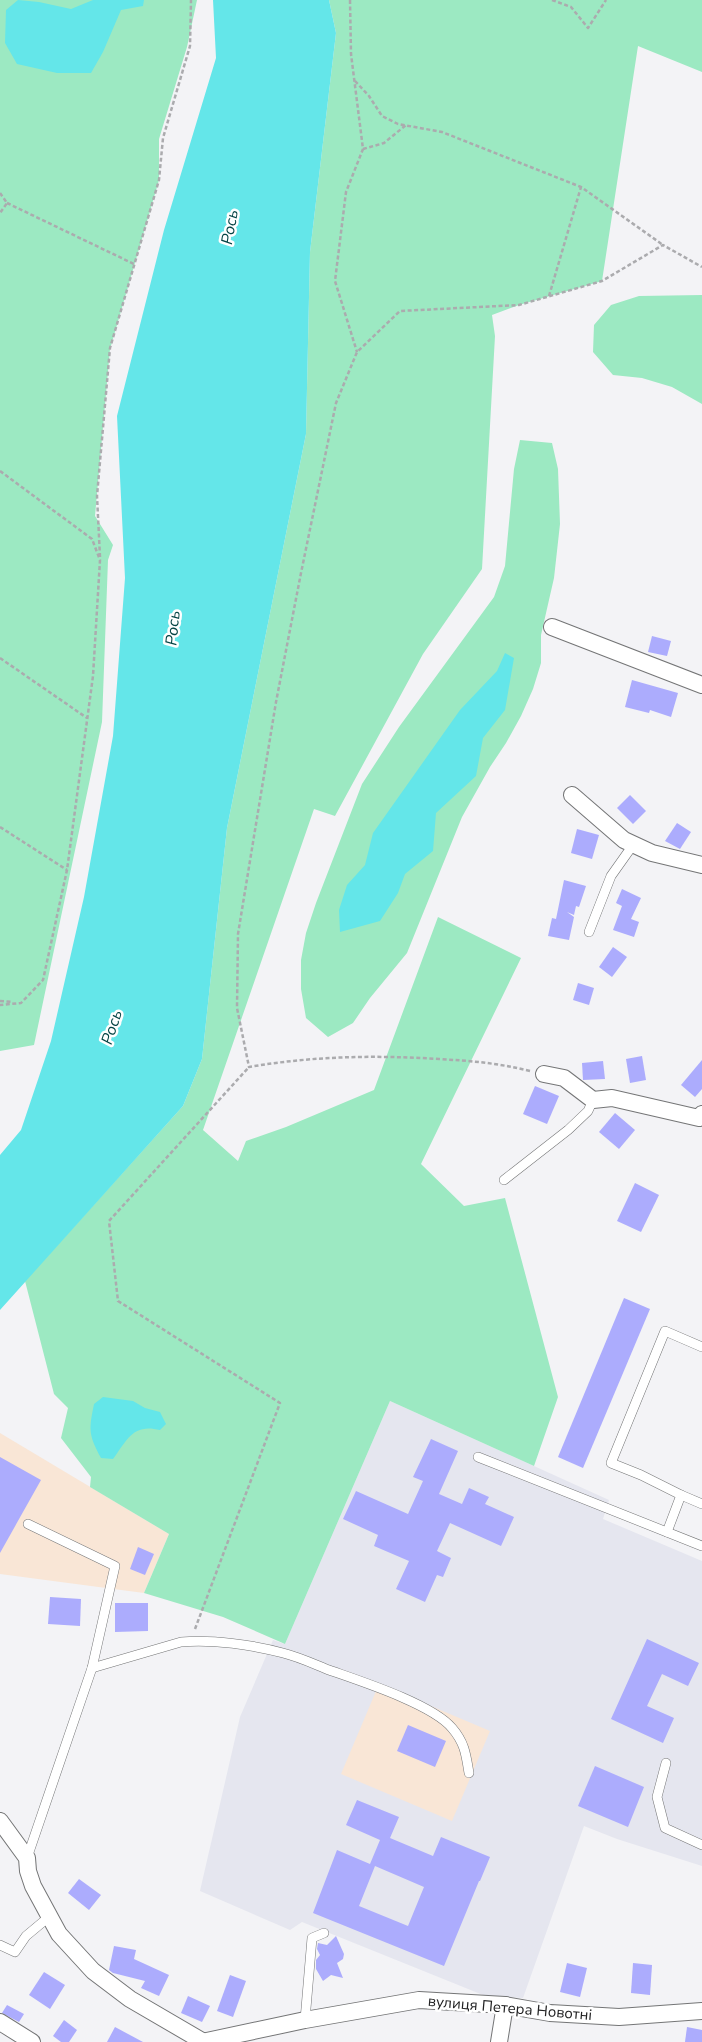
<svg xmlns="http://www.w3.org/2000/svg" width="702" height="2042" font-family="'Nunito Sans',sans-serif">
<rect width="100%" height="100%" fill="#f3f3f6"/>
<polygon fill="#e5e6ef" points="390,1401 609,1500 603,1519 702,1561 702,1866 617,1839 584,1826 523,1998 483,1995 302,1922 290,1930 200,1891 240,1717 273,1640 285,1644"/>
<g fill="#f9e6d6">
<polygon points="0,1433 169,1534 144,1593 0,1574"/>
<polygon points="379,1684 490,1731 452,1821 341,1774"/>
</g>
<g fill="#9ce9c2">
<polygon points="0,0 197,0 187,47 159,139 159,180 110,349 95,516 113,545 108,560 102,722 34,1045 0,1051"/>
<polygon points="329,0 702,0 702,72 638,46 602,281 519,305 492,315 495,336 482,569 423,654 335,816 314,809 203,1130 238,1161 246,1141 286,1127 374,1090 438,917 521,958 421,1164 464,1206 505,1198 558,1397 534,1466 390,1401 285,1644 223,1617 144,1593 169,1534 90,1487 91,1477 61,1438 68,1408 54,1394 25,1281 183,1106 202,1059 227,828 306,434 310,252 336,33"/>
<polygon points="702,295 702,404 672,387 642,378 613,375 593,352 594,325 611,305 639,296"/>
<polygon points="520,440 552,443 558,469 560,524 554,578 541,635 541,663 533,689 521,716 506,743 490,767 462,817 407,953 370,998 353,1023 328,1037 306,1018 301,989 301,960 306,933 316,903 362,784 399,727 494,597 505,566 514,469"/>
</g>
<g fill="#64e6e9">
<polygon points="18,0 39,2 71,9 93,0 144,0 143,6 121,10 103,52 91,73 57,73 17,64 5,43 6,10"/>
<polygon points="213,0 329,0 336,33 310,252 306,434 227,828 202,1059 183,1106 0,1310 0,1155 21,1130 51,1041 84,897 113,736 125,578 117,416 164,230 216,58"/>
<polygon points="505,653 514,658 505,710 483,738 476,776 436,813 433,851 405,874 398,893 380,921 340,932 339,910 347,885 365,865 373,833 460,710 497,671"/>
<path d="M103,1397L133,1401L145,1408L160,1412L166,1424L160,1430C133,1423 127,1440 113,1459L101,1458C88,1434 89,1429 94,1404Z"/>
</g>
<g fill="#acacfd" fill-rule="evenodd">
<polygon points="652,636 671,641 667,656 648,652"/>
<polygon points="632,680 678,693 671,717 650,710 649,713 625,707"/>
<polygon points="630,795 646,811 633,824 617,808"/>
<polygon points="677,823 691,832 680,849 665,841"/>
<polygon points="577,829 599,835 592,859 571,853"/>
<polygon points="564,880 586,886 579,907 576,906 574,915 567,912 574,917 569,940 548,936 552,918 556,919"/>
<polygon points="622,889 641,898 631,919 639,922 634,937 613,930 622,906 616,903"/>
<polygon points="613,947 627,957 612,977 599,967"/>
<polygon points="578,983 594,988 589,1005 573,1000"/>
<polygon points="642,1056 646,1080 630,1083 626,1059"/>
<polygon points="702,1060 702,1089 695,1097 681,1085"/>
<polygon points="603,1061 605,1079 583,1080 582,1063"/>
<polygon points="535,1086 559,1096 547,1124 523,1114"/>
<polygon points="615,1113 635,1130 619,1149 599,1132"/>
<polygon points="635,1183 659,1195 641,1232 617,1221"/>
<polygon points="624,1298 650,1309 583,1468 558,1457"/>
<polygon points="431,1439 458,1451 439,1494 462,1504 469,1488 489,1497 485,1504 514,1517 501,1546 450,1523 437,1551 451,1558 443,1577 437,1575 425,1602 396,1589 409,1561 374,1546 378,1535 343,1519 356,1491 408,1514 423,1481 413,1477"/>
<polygon points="0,1457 41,1480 0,1553"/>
<polygon points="138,1547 154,1554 145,1575 130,1569"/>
<polygon points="50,1597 81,1599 80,1626 48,1624"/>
<polygon points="115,1603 148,1603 148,1631 115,1632"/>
<polygon points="647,1639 699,1663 688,1686 662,1674 647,1706 674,1718 663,1743 611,1719"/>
<polygon points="408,1725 446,1741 435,1767 397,1751"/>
<polygon points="595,1766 644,1787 628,1827 578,1806"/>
<path d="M357,1800L399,1817L390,1838L433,1856L441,1837L490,1857L480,1881H479L444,1966L313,1913L337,1850L370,1864L380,1840L346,1825ZM375,1866L424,1887L408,1926L359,1906Z"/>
<polygon points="79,1879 101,1895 89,1910 68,1893"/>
<polygon points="336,1936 344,1954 343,1959 337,1963 343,1978 331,1975 323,1981 316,1969 316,1960 320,1955 317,1949 318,1943 327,1945"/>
<polygon points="114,1946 136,1950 134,1959 169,1975 159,1996 141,1988 145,1981 113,1973 109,1970"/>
<polygon points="567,1963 587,1968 580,1997 560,1992"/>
<polygon points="633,1963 652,1965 650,1995 631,1993"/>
<polygon points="44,1972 65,1985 50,2009 29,1995"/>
<polygon points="230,1975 246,1981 233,2017 217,2011"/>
<polygon points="188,1996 210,2006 202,2022 181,2013"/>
<polygon points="7,2005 24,2014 19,2022 2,2013"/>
<polygon points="64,2020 77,2030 69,2042 61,2042 53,2036"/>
<polygon points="115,2027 143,2042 107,2042"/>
<polygon points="687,2027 702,2030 702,2042 685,2042"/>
</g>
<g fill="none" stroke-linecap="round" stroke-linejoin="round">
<g stroke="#747576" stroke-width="10">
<g id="lane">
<polyline points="589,932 611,876 633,845"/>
<polyline points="504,1180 568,1130 588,1111 593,1100"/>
<polyline points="478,1457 702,1546"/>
<polyline points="681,1495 702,1504"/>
<polyline points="667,1532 681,1495 641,1475 611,1463 665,1331 702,1347"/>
<path d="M92,1668L181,1642C212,1639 253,1645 283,1653C299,1657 314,1664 329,1670C360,1681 432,1704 452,1728C465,1743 466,1755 469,1773"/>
<polyline points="666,1763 657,1797 665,1828 702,1845"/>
<polyline points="27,1858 92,1668 115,1566 28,1524"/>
<polyline points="0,1945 15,1952 26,1936 50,1916"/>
<polyline points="305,2020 312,1938 324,1933"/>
</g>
</g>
<g stroke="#747576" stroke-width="18">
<g id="street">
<polyline points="552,627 702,685"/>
<polyline points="572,795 624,840 652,853 702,865"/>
<polyline points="544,1074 564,1078 593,1100 612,1098 699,1118 702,1114"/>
<polyline points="0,1821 27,1858 28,1871 33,1886 59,1934 93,1971 130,1999 202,2041"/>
<polyline points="0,2022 32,2042"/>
<polyline points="202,2042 305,2020 419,2000 505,2005 550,2013 619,2017 702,2011"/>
<polyline points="499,2042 505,2005"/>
</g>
</g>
<g stroke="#ababae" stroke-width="2.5" stroke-dasharray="4 2.5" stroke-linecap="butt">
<polyline points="350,0 351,54 363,149 346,192 335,281 357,352"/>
<polyline points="552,0 571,7 588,28 606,0"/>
<polyline points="355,81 369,96 382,116 398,124 442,132 581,187 663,245"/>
<polyline points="363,149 384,143 406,125"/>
<polyline points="0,193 7,203 0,213"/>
<polyline points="7,203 134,264"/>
<polyline points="549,296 581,187"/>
<polyline points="0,471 92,539 100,560 93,676 67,870 43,980 21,1003 0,1005"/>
<polyline points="100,557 97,496 110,348 159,180 163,138 190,46 191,0"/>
<polyline points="0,658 87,718"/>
<polyline points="0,827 67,870"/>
<polyline points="0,1001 13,1002"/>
<path d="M530,1071C498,1063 472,1061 439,1059C374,1055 313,1056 249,1067L237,1008L238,934L276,702L301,573L336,403L357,352L400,311L519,305L602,281L663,245L702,267"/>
<polyline points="195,1629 280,1403 118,1301 109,1221 249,1067"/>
</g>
<use href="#lane" stroke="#fff" stroke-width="9"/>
<use href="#street" stroke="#fff" stroke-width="16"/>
</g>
<g text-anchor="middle" stroke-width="5" stroke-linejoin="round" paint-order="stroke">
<g font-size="15" fill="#212122" stroke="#fff">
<text transform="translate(510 2008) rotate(5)" y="5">вулиця Петера Новотні</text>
</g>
<g font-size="16" font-style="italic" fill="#044445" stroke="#fff">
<text transform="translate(229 227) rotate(-80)" y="6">Рось</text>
<text transform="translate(172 628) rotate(-84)" y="6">Рось</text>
<text transform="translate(111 1027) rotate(-72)" y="6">Рось</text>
</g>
</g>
</svg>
